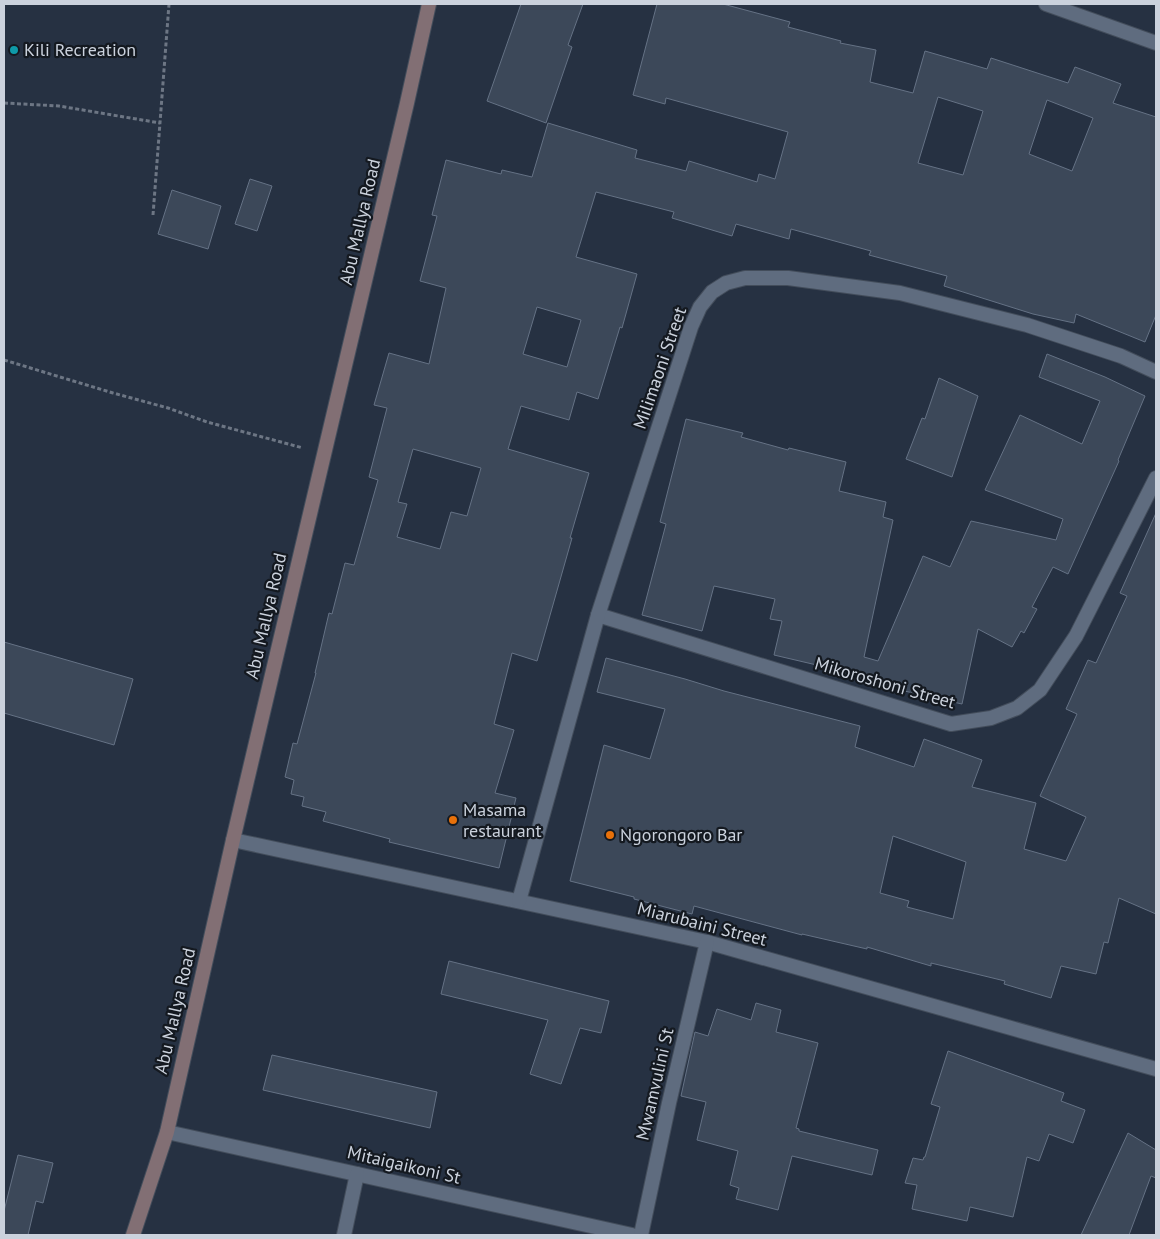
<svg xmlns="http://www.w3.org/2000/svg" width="1160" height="1239" font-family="'PT Sans',sans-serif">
<rect width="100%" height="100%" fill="#263142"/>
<g fill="#3c4859" stroke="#657285" fill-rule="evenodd">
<polygon points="521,4 583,4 568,45 572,47 546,123 487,101"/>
<path d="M657,4H723L790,22L788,27L841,41L840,43L876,50L870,82L913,93L925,51L987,69L991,58L1068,83L1075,67L1121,84L1113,103L1156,117V315L1145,342L1076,314L1074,323L1033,314L944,286L947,276L869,255L871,251L791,229L789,239L736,224L732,236L672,218L674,212L596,192L576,257L637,274L622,328L620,327L598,399L577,392L569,420L521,406L508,449L589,473L570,538H572L537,661L512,653L494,724L514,730L495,793L516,798L499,868L389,842L390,839L323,821L326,812L302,806L304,797L291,794L294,780L285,777L293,743L297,744L316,673H315L329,613L332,614L345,563L354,565L378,480L369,477L387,408L374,405L389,353L429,364L446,288L420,281L437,216L432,215L446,160L501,174L502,170L532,177L548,123L637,150L635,158L686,171L689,161L757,182L759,174L775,179L788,132L666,98L665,104L633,95ZM938,97L983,111L963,175L918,163ZM1047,100L1093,118L1072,171L1029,154ZM537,307L581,320L567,367L523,354ZM413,449L481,468L467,516L451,512L440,549L397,537L407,504L398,502Z"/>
<polygon points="250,179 272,186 257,231 235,224"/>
<polygon points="172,190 221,206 208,249 158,234"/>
<polygon points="1047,354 1105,377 1145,396 1118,460 1119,461 1068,574 1053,567 1032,607 1037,609 1024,633 1021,631 1012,647 978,629 962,704 900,690 900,687 837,673 838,670 774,655 782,621 770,619 775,599 714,586 702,631 642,615 666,524 660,522 686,419 743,433 741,437 788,450 789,448 846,462 839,491 886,502 883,517 893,520 864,657 878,661 923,556 950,567 971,521 1056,540 1063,519 985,490 1020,415 1082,444 1100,401 1039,377"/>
<polygon points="939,378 978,396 952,477 906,459 922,418 925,419"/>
<path d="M1156,513V914L1119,898L1108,943L1104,942L1096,974L1061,966L1051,998L1004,984L1005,981L931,963V966L867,947V949L802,934V935L694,906L692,914L634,899V897L570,881L604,745L650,759L665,709L597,692L606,658L685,679L724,691L860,726L855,747L914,767L924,739L982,760L972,787L1036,803L1024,849L1066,861L1086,817L1040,796L1077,714L1066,709L1088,660L1096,663L1127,596L1120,593ZM893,836L966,862L953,919L907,907L909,901L880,893Z"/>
<polygon points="4,642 133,679 114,745 4,713"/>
<polygon points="449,961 609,1001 601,1033 580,1028 561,1084 530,1074 548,1020 441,994"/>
<polygon points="756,1003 781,1010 776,1032 818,1043 796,1128 799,1129 799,1131 878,1150 872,1175 792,1156 778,1210 736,1199 739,1188 730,1185 738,1151 697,1140 706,1102 681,1096 695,1032 708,1036 717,1009 751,1020"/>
<polygon points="948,1051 1064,1093 1061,1101 1085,1110 1073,1143 1049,1134 1039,1161 1027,1157 1013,1217 970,1207 967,1221 912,1209 917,1185 905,1183 913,1158 923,1160 924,1157 925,1157 940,1107 931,1104"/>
<polygon points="272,1055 437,1092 430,1128 263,1090"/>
<polygon points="1128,1133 1156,1150 1156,1178 1151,1176 1129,1235 1081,1235"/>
<polygon points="18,1155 53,1163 43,1203 36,1201 28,1235 4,1235 4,1211"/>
</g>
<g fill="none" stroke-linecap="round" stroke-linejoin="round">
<g stroke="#434d5b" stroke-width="16">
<g id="minor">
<polyline points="1046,4 1156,43"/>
<polyline points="598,615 951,724 991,718 1017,708 1040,690 1076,636 1156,478"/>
<polyline points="233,840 707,942 1156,1069"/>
<polyline points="519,901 598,615 691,327 700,307 712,292 726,283 745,278 788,278 900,293 1027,325 1121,356 1156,372"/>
<polyline points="167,1132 632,1235"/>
<polyline points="344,1235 357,1174"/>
<polyline points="641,1235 669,1103 707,942"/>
</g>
</g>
<g stroke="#434d5b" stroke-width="16">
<polyline id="secondary" points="133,1235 167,1132 233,840 407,103 429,4"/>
</g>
<g stroke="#6d7684" stroke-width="3" stroke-dasharray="4 2.5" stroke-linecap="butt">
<polyline points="4,103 59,106 160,123"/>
<polyline points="153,215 169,4"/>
<polyline points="4,360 113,393 168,408 207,422 303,448"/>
</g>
<use href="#minor" stroke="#5f6c7f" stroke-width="14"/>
<use href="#secondary" stroke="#826f74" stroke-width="14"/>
</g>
<circle fill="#0f9aa8" stroke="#141920" stroke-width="2" cx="14" cy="50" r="5"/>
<g fill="#e8710a" stroke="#141920" stroke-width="2">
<circle cx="453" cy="820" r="5"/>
<circle cx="610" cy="835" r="5"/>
</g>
<g text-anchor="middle" stroke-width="4.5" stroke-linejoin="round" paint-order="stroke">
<g font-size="18" fill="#cbd2dd" stroke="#141920" text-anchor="start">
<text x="24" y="56">Kili Recreation</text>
<text x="463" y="816">Masama<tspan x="463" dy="21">restaurant</tspan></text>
<text x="620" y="841">Ngorongoro Bar</text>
</g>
<g font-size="18" fill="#cbd2dd" stroke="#141920">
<text transform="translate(360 222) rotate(-77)" y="6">Abu Mallya Road</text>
<text transform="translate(660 368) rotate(-71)" y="6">Milimaoni Street</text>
<text transform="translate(266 616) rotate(-77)" y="6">Abu Mallya Road</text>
<text transform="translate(885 683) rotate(16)" y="6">Mikoroshoni Street</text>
<text transform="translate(702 924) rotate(14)" y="6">Miarubaini Street</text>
<text transform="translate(175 1011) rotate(-77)" y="6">Abu Mallya Road</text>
<text transform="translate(655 1084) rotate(-77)" y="6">Mwamvulini St</text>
<text transform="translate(404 1165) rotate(13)" y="6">Mitaigaikoni St</text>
</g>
</g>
<rect width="1160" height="1239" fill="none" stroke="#cbd2dd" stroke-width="10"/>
</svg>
